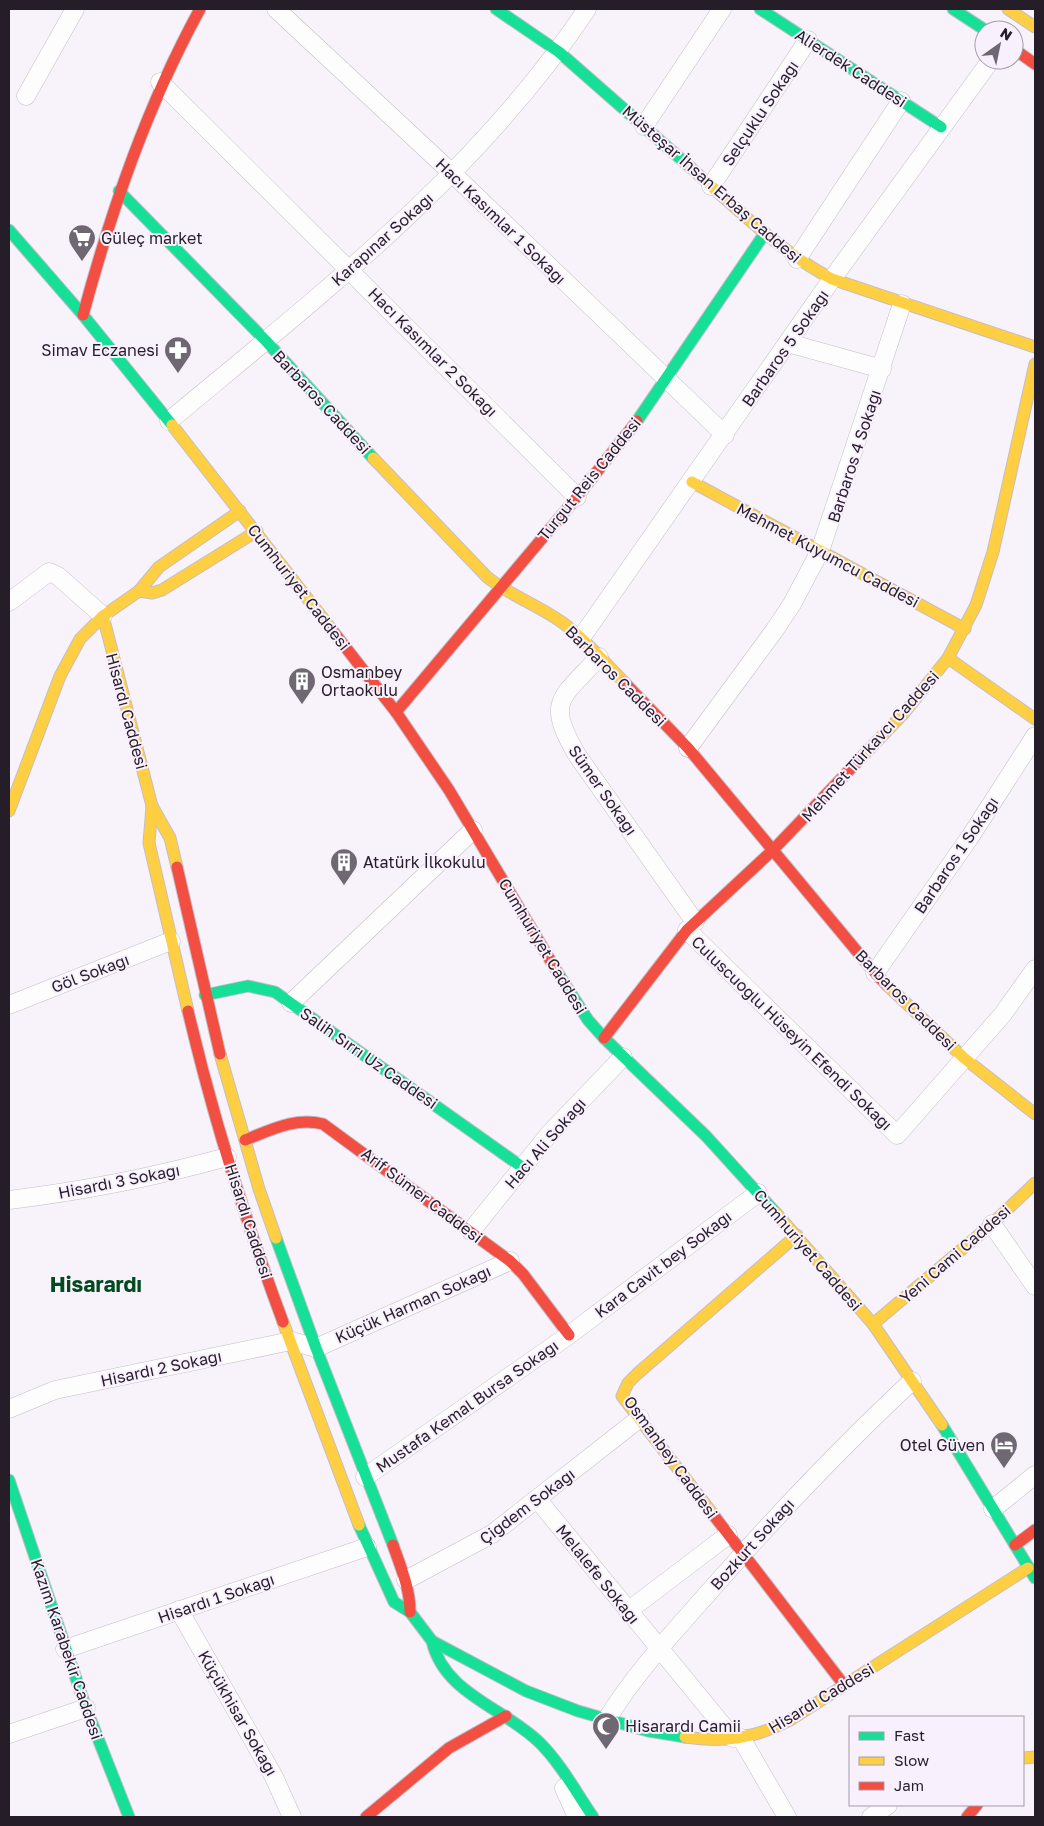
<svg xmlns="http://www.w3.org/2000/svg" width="1044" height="1826" font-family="'Golos Text',sans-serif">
<rect width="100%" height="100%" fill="#f8f3fa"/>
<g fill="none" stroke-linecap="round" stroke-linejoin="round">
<g stroke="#c4bec6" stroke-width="19">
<g id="street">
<polyline points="276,9 453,174 725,435"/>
<polyline points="160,82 577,497"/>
<polyline points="26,96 75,9"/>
<polyline points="644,126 722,9"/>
<polyline points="711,186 808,40"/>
<polyline points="797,259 901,101"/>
<polyline points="788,343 882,369"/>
<path d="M169,421C319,296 478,173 587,9"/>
<polyline points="9,602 49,572 58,576 103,616"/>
<polyline points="581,638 832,279 991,60"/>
<path d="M599,657C561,699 545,700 577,755L695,922"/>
<polyline points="688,748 774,631 792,604 820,551 902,304"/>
<polyline points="687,930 897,1135 1003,1014 1035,969"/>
<polyline points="875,973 970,837 1035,736"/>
<polyline points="291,1003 473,830"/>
<polyline points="9,1005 171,941"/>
<path d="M9,1200C83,1191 155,1177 227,1157"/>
<polyline points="992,1224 1035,1286"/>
<polyline points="471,1231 550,1133 623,1057"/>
<polyline points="9,1409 55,1390 291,1341 316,1348 510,1261"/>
<polyline points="365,1477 569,1335 758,1193"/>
<polyline points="538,1500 733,1738"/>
<polyline points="993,1509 1035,1475"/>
<polyline points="406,1580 492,1534 640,1418"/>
<polyline points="179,1610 274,1777 292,1817"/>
<polyline points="628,1611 728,1535"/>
<polyline points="65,1649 367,1547"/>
<path d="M607,1719C636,1672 673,1633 709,1592C774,1518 840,1448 912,1381"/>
<polyline points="9,1734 86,1708"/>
<polyline points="741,1738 787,1817"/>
<polyline points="564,1788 577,1817"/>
<polyline points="871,1817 888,1805"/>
</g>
</g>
<g stroke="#c4bec6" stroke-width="13">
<g id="fast">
<polyline points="496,9 559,52 690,167"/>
<polyline points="760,9 941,127"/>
<polyline points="953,9 985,30"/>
<polyline points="119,191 266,341 373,458"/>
<polyline points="9,230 83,315 172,425"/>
<polyline points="637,421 765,233"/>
<polyline points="559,975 588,1020 604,1038 706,1136 776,1213"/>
<polyline points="205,995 248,986 275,992 522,1167"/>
<polyline points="276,1238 316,1348 393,1545"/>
<polyline points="942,1425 1035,1578"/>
<polyline points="9,1480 86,1708 129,1817"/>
<polyline points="359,1525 394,1602 410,1612 432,1641 526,1691 578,1711 648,1731 685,1737"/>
<path d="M432,1641C444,1694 505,1708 540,1743C561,1764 576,1792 593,1817"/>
</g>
</g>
<g stroke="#c4bec6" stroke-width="13">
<g id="slow">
<polyline points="1008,9 1035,27"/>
<path d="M690,167C735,207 779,251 832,279L1035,347"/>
<polyline points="172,425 332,630"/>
<path d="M373,458L487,577C510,596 539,605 563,623C585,639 604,662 624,682"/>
<polyline points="692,482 965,629"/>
<polyline points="139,591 152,593 162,590 257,531"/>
<polyline points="103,616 152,806 170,838 177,867"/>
<polyline points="948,658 1035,719"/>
<polyline points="859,760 904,713 948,658 976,605 993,552 1035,364"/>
<polyline points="152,806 149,843 188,1011"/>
<polyline points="9,811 60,676 80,639 103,616 139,591 159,567 240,511"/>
<polyline points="887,985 964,1058 1035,1114"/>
<polyline points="220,1054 259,1189 276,1238"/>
<polyline points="776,1213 873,1324 942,1425"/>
<polyline points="283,1322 359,1525"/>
<polyline points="873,1324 992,1224 1035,1183"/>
<polyline points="715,1517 622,1396 628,1383 637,1374 797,1235"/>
<path d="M685,1737C724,1743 756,1738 790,1720L1028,1568"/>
<polyline points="1023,1758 1035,1757"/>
</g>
</g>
<g stroke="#c4bec6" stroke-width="13">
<g id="jam">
<polyline points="1014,49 1035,64"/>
<path d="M83,315C112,208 147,106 200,9"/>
<polyline points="332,630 396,712 449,790 559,975"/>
<polyline points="624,682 688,748 875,973 887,985"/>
<polyline points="396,712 577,497 637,421"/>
<polyline points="177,867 220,1054"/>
<path d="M188,1011C213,1117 245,1220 283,1322"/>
<polyline points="604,1038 687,930 773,850 859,760"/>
<path d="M245,1140C271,1130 295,1117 323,1124L510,1261L523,1274L569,1335"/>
<polyline points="715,1517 844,1685"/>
<path d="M393,1545C401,1568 410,1588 410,1612"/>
<polyline points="1015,1545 1035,1530"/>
<polyline points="366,1817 449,1748 506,1716"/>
<polyline points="967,1817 977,1805"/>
</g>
</g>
<use href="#street" stroke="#fefdfe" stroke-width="18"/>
<use href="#fast" stroke="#16e098" stroke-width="11"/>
<use href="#slow" stroke="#ffcf43" stroke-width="11"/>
<use href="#jam" stroke="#f24e42" stroke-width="11"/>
</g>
<defs>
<g id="supermarket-pin" transform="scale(1.4375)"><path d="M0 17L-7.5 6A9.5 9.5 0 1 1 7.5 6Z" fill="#6f6872" stroke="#f9f0fd"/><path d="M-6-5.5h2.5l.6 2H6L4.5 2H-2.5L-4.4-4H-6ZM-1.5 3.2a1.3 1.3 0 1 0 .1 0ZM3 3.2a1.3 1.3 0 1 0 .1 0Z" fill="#fff"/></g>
<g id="pharmacy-pin" transform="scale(1.4375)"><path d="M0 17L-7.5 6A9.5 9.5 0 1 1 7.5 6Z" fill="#6f6872" stroke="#f9f0fd"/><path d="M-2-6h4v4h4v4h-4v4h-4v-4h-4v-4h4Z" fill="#fff"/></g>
<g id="building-pin" transform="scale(1.4375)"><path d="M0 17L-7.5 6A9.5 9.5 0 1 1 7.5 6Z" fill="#6f6872" stroke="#f9f0fd"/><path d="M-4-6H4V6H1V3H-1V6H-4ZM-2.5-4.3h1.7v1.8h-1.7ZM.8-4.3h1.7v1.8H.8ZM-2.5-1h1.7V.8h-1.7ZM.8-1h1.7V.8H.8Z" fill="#fff"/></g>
<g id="hotel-pin" transform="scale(1.4375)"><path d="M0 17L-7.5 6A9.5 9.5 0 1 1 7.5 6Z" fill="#6f6872" stroke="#f9f0fd"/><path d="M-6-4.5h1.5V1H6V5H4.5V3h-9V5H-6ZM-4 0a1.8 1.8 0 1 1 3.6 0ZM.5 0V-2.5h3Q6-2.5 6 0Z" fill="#fff"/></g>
<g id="mosque-pin" transform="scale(1.4375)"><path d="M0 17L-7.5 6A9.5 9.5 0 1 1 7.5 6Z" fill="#6f6872" stroke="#f9f0fd"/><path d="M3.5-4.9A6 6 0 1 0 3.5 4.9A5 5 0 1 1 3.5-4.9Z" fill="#fff"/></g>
</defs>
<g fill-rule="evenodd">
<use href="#supermarket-pin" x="82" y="238"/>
<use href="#pharmacy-pin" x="178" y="350"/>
<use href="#building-pin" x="302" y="681"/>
<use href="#building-pin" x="344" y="862"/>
<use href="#hotel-pin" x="1004" y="1445"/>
<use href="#mosque-pin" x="606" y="1726"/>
</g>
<g text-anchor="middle" stroke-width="4" stroke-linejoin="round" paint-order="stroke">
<g font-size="16" fill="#251d28" stroke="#f9f0fd">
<text transform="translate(851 68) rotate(33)" y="6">Alierdek Caddesi</text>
<text transform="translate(760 113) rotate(-56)" y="6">Selçuklu Sokağı</text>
<text transform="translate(712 184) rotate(41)" y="6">Müsteşar İhsan Erbaş Caddesi</text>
<text transform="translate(501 221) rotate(44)" y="6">Hacı Kasımlar 1 Sokağı</text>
<text transform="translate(382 239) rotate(-42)" y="6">Karapınar Sokağı</text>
<text transform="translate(785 348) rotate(-55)" y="6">Barbaros 5 Sokağı</text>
<text transform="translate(433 352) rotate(45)" y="6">Hacı Kasımlar 2 Sokağı</text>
<text transform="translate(322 402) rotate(47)" y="6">Barbaros Caddesi</text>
<text transform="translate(854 456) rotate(-72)" y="6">Barbaros 4 Sokağı</text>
<text transform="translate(589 479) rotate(-51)" y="6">Turgut Reis Caddesi</text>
<text transform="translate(828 555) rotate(28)" y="6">Mehmet Kuyumcu Caddesi</text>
<text transform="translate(299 587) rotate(52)" y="6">Cumhuriyet Caddesi</text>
<text transform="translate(616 676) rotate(45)" y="6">Barbaros Caddesi</text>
<text transform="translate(127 711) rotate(75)" y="6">Hisardı Caddesi</text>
<text transform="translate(870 746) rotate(-48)" y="6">Mehmet Türkavcı Caddesi</text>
<text transform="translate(603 790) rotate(55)" y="6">Sümer Sokağı</text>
<text transform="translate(956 855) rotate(-56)" y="6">Barbaros 1 Sokağı</text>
<text transform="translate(543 946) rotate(59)" y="6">Cumhuriyet Caddesi</text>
<text transform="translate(90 973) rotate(-21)" y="6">Göl Sokağı</text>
<text transform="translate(906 1000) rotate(45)" y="6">Barbaros Caddesi</text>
<text transform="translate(792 1033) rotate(44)" y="6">Culuscuoğlu Hüseyin Efendi Sokağı</text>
<text transform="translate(369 1058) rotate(35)" y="6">Salih Sırrı Uz Caddesi</text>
<text transform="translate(545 1143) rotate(-49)" y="6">Hacı Ali Sokağı</text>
<text transform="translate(119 1181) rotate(-11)" y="6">Hisardı 3 Sokağı</text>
<text transform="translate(422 1195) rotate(37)" y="6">Arif Sümer Caddesi</text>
<text transform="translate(249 1221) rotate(72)" y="6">Hisardı Caddesi</text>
<text transform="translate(808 1250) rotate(49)" y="6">Cumhuriyet Caddesi</text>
<text transform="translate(955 1254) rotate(-41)" y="6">Yeni Cami Caddesi</text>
<text transform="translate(663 1264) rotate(-37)" y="6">Kara Cavit bey Sokağı</text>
<text transform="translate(413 1304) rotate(-24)" y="6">Küçük Harman Sokağı</text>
<text transform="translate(161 1368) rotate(-12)" y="6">Hisardı 2 Sokağı</text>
<text transform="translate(467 1406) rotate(-35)" y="6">Mustafa Kemal Bursa Sokağı</text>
<text transform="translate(671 1457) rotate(54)" y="6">Osmanbey Caddesi</text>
<text transform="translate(527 1506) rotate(-37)" y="6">Çiğdem Sokağı</text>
<text transform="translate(752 1544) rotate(-48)" y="6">Bozkurt Sokağı</text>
<text transform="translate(598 1574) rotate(51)" y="6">Melalefe Sokağı</text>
<text transform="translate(216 1598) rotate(-19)" y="6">Hisardı 1 Sokağı</text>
<text transform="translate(67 1649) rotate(71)" y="6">Kazım Karabekir Caddesi</text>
<text transform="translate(821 1698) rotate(-31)" y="6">Hisardı Caddesi</text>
<text transform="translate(238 1713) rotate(60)" y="6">Küçükhisar Sokağı</text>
</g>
<g font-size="16" fill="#251d28" stroke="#f9f0fd" text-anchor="start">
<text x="101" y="244">Güleç market</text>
<text x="159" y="356" text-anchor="end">Simav Eczanesi</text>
<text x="321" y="678">Osmanbey<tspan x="321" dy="18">Ortaokulu</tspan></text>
<text x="363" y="868">Atatürk İlkokulu</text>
<text x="985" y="1451" text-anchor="end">Otel Güven</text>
<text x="625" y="1732">Hisarardı Camii</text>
</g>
<g font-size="21" font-weight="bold" fill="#004a1c" stroke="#f9f0fd">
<text x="96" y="1292">Hisarardı</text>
</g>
</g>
<rect width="1044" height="1826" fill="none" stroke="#251d28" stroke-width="20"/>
<rect x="849" y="1716" width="175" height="90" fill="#f9f0fd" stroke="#a49ca8"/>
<rect x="859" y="1732" width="25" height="8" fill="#16e098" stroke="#a49ca8"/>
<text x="894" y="1741" font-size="15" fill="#251d28">Fast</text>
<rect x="859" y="1757" width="25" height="8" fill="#ffcf43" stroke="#a49ca8"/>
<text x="894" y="1766" font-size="15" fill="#251d28">Slow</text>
<rect x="859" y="1782" width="25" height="8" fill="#f24e42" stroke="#a49ca8"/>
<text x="894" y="1791" font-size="15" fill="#251d28">Jam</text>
<g transform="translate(999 45) rotate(33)"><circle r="24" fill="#f9f0fd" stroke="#a49ca8"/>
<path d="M0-4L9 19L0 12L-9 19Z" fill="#6f6872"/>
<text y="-8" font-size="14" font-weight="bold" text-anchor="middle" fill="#251d28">N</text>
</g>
</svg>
